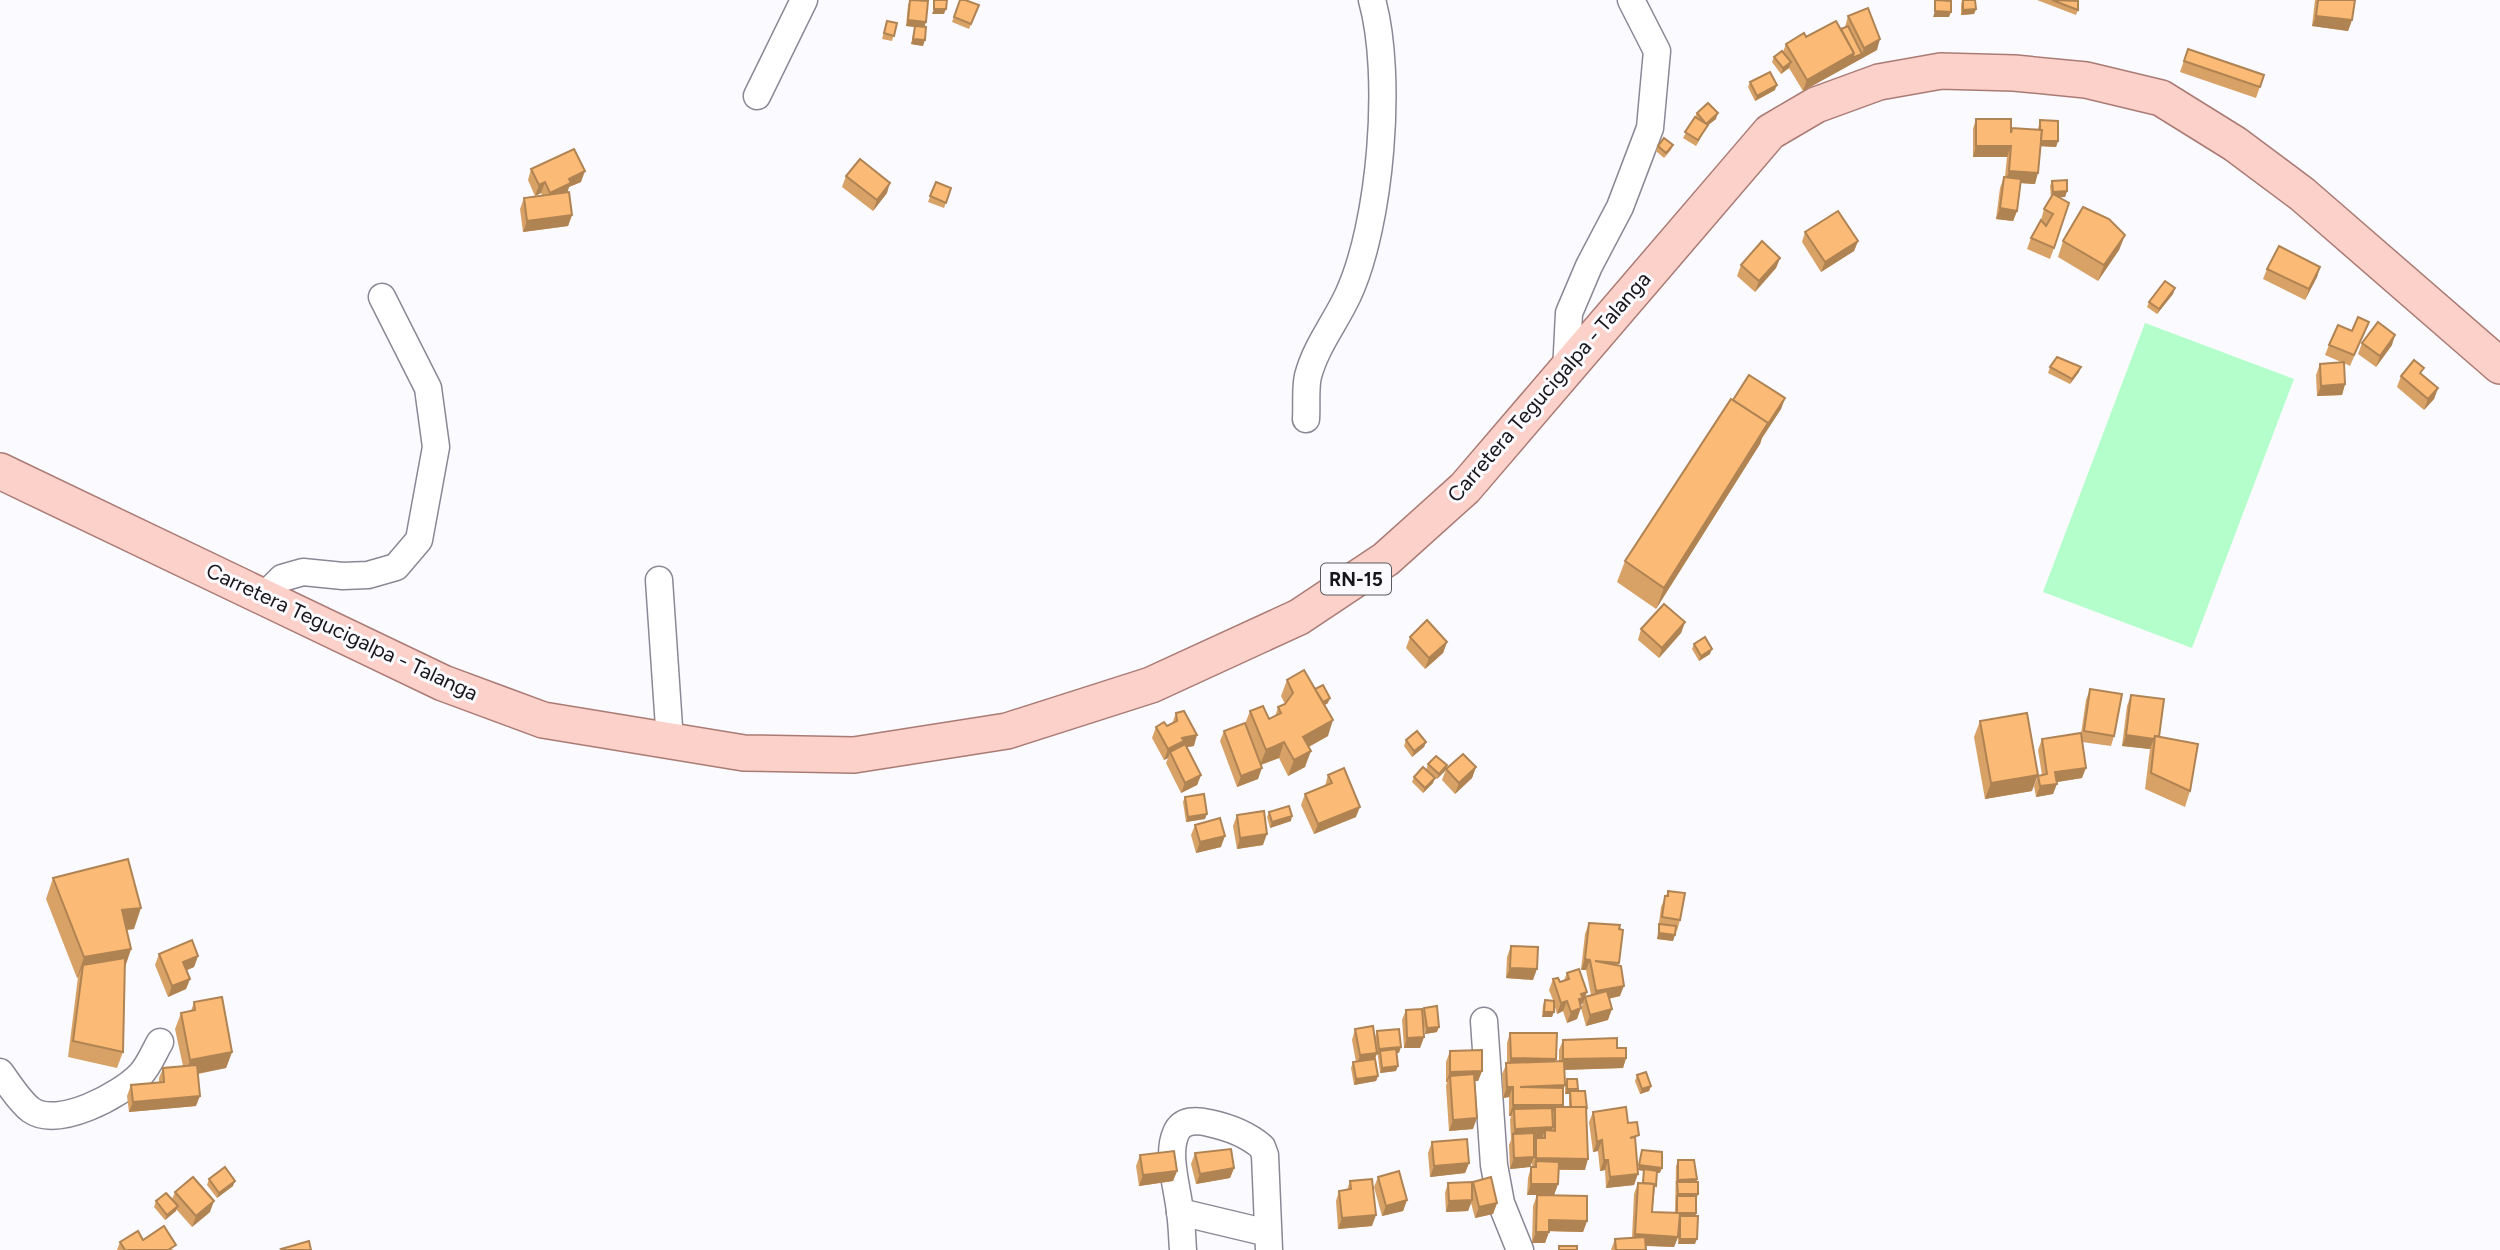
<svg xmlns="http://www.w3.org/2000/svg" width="2500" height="1250" font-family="Figtree,sans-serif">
<rect width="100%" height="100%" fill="#fbfafe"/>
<polygon fill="#b3feca" points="2145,323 2294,379 2192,648 2043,592"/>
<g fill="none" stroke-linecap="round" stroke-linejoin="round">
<g stroke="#8b8896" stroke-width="29">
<g id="minor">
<polyline points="757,96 804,0"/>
<polyline points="1566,372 1569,313 1589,266 1620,207 1650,128 1657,51 1631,0"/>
<path d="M1306,419C1307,405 1305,389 1308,376C1316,346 1335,323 1348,295C1381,224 1393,75 1372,0"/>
<polyline points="659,580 670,742"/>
<polyline points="263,597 282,578 303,572 343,576 368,575 396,567 419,540 436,447 428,388 382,297"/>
<polyline points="1484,1021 1494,1165 1501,1203 1520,1250"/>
<path d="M0,1072C9,1084 19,1101 31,1110C58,1129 121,1095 140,1075C149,1066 154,1052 160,1042"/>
<polyline points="1180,1212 1268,1233"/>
<path d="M1183,1250C1182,1237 1182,1225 1180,1212C1178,1189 1166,1155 1176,1133C1182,1119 1197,1120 1209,1123C1228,1127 1247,1134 1262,1147L1265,1155L1269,1250"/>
</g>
</g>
<g stroke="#aa7b75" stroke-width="38">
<polyline id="major" points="0,471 443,683 543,720 744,753 854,755 1007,731 1151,685 1299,617 1386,559 1465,488 1770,132 1816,105 1879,82 1941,71 2014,73 2086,80 2161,98 2235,144 2302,194 2500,366"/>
</g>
<use href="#minor" stroke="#fff" stroke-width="26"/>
<use href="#major" stroke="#fbd1ca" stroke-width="35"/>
</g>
<g fill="#d8a166">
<polygon points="910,0 926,22 924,27 923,46 911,44 915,27 906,26 908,5"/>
<polygon points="960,0 979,5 969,29 952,22"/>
<polygon points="1962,0 1976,9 1974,14 1961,15 1961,5"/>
<polygon points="2037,0 2076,0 2078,10 2076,15"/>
<polygon points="2315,0 2355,0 2352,20 2348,31 2312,26"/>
<polygon points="1848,16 1877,50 1803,91 1789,68 1781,74 1772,62 1774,57 1783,52 1786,44 1806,37 1841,29 1845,27"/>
<polygon points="887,21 897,23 892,41 882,39"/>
<polygon points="2188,49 2264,75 2256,98 2180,72"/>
<polygon points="1750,82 1775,90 1755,101 1748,87"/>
<polygon points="1697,113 1716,119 1707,126 1696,146 1683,138"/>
<polygon points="1976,119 2011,132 2038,129 2040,120 2058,141 2056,147 2040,146 2035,184 2021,183 2017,211 2013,221 1996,219 2000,188 2004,177 2005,177 2007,157 1973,157 1973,129"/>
<polygon points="1673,145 1671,150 1664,158 1656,151 1658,146"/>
<polygon points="531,169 581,182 569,187 567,192 572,215 568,226 523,232 520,209 524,198 542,195 541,193 535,196 528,180"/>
<polygon points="846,176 887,193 873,211 842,187"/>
<polygon points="2052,181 2067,191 2065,197 2060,197 2054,248 2050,259 2027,249 2031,238 2041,220 2044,209 2051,198 2050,186"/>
<polygon points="936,182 951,188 944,208 928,202"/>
<polygon points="1805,232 1858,241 1854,251 1821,272 1802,242"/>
<polygon points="2125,235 2119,250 2098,281 2058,257 2063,241"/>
<polygon points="1780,258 1776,268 1755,292 1737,276 1741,265"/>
<polygon points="2320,267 2317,277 2305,300 2263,279 2267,269"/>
<polygon points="2175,288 2173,294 2157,314 2147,307 2149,302"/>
<polygon points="2369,322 2350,366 2344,363 2345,384 2342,395 2317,396 2316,375 2320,364 2341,362 2325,355 2329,345"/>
<polygon points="2362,343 2392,345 2376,367 2358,354"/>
<polygon points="2050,367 2079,372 2070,384 2048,373"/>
<polygon points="2422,374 2438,388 2434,399 2424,410 2397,387 2401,376"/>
<polygon points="1785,398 1781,409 1762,438 1760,444 1656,609 1617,582 1625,561 1733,400"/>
<polygon points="1685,622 1681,633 1659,658 1638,640 1641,629"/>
<polygon points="1410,637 1447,642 1443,653 1425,669 1406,648"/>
<polygon points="1694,644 1710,654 1699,661 1692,649"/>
<polygon points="1287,680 1315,689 1328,703 1325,705 1328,736 1309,747 1305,767 1288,776 1279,758 1261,765 1258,779 1237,787 1220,741 1224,731 1245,724 1250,711 1269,719 1275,717 1278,707 1285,704 1281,696"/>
<polygon points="2090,689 2114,736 2111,746 2082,742 2082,778 2057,782 2053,794 2036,797 2034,786 2038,776 2042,775 2038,750 2042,739 2081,734 2086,700"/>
<polygon points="2131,695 2159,737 2190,791 2185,807 2145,789 2150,749 2122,746 2127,706"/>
<polygon points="1176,713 1194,746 1187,747 1201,775 1197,785 1181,793 1166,763 1168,758 1164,760 1152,738 1156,727 1167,726 1172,724"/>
<polygon points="1980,721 2032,791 1985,799 1974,737"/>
<polygon points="1406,740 1426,742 1424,747 1412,757 1404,746"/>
<polygon points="1428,764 1447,765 1445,771 1437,779 1426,770"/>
<polygon points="1476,767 1472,778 1455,794 1442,780 1446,769"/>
<polygon points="1328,775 1356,817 1314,834 1301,805 1305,794 1325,786"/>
<polygon points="1414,777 1433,783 1423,793 1412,782"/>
<polygon points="1185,797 1205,819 1186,822 1183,802"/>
<polygon points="1269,812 1291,821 1270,828 1267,817"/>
<polygon points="1237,815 1263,845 1237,849 1233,826"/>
<polygon points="1195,825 1221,847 1196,853 1191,835"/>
<polygon points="53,878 134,929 127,930 131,949 125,967 123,1052 117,1068 68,1057 78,977 77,978 46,899"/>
<polygon points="1668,891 1680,920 1677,931 1675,930 1673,941 1657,939 1661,907"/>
<polygon points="1589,923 1619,965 1620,996 1609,999 1608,1020 1586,1026 1581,1008 1583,1003 1581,1004 1577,1019 1567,1023 1563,1011 1557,1014 1554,1004 1552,1017 1542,1017 1543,1005 1545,1000 1553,1000 1549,990 1553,979 1560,982 1564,980 1567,973 1585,997 1591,995 1586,970 1581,970 1585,934"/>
<polygon points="1511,946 1533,980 1506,978 1507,957"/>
<polygon points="159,954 198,956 194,967 187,970 190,979 186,989 168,997 155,965"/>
<polygon points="194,1002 232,1052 226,1068 198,1074 196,1106 129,1112 127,1096 131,1085 159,1083 159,1078 163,1068 183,1066 175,1029 181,1013 191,1011"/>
<polygon points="1424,1008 1437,1032 1425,1034 1423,1019 1424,1037 1420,1048 1404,1048 1402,1020 1406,1010 1422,1012"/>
<polygon points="1355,1029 1375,1037 1377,1031 1399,1053 1396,1053 1396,1071 1380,1073 1378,1057 1378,1055 1377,1054 1375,1059 1378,1076 1376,1081 1354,1085 1351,1068 1353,1062 1356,1062 1352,1040"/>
<polygon points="1510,1033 1555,1061 1559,1061 1559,1050 1563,1040 1617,1048 1626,1058 1623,1068 1564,1070 1562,1107 1569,1107 1569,1094 1565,1094 1565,1084 1567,1079 1578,1089 1577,1091 1585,1170 1558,1170 1558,1184 1554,1195 1527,1195 1528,1178 1531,1167 1532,1167 1532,1162 1530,1167 1510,1169 1509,1145 1511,1140 1510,1120 1511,1116 1509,1116 1509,1097 1503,1098 1502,1074 1507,1063 1507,1043"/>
<polygon points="1450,1051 1482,1071 1478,1081 1474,1081 1473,1129 1449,1131 1446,1086 1447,1082 1446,1082 1446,1062"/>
<polygon points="1637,1075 1651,1086 1649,1091 1640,1094 1635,1081"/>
<polygon points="1593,1112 1628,1123 1635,1145 1638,1169 1642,1150 1660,1173 1657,1173 1652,1212 1675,1213 1676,1166 1678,1160 1697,1179 1695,1244 1678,1244 1678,1237 1674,1247 1645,1246 1646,1250 1611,1250 1615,1239 1632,1238 1634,1194 1638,1183 1642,1183 1644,1171 1638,1170 1634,1185 1606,1188 1605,1170 1600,1171 1598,1151 1593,1152 1589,1122"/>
<polygon points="1432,1142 1469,1163 1465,1173 1430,1177 1428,1153"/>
<polygon points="1195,1153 1234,1168 1230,1178 1196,1184 1191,1164"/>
<polygon points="1140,1155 1177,1171 1173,1181 1139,1186 1136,1166"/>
<polygon points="1378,1177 1407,1200 1403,1211 1382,1216 1374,1187"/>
<polygon points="209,1179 233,1186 217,1198 207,1185"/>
<polygon points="1350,1181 1372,1226 1338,1229 1336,1201 1339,1191 1347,1190"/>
<polygon points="1473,1182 1497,1203 1493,1214 1475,1218 1471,1203 1468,1211 1446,1212 1445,1193 1448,1183 1472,1186"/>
<polygon points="175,1192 210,1212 192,1227 176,1209 176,1211 165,1220 154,1207 156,1201 172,1199"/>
<polygon points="1537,1195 1587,1221 1583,1232 1549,1231 1545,1243 1532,1243 1533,1206"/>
<polygon points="143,1240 174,1250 117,1250 120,1242"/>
</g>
<g fill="#b08353">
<polygon points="934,9 946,9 944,14 932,14"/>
<polygon points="1976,9 1974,14 1961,15 1963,10"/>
<polygon points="1935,11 1951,12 1949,17 1933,17"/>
<polygon points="2316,16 2352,20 2348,31 2312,26"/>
<polygon points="908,20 926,22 924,28 906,26"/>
<polygon points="913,39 925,40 923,46 911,44"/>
<polygon points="1880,39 1877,50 1803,91 1807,80 1854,53 1862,54 1864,48"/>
<polygon points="1791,62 1789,68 1781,74 1783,68"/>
<polygon points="1777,85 1775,90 1755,101 1757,96"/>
<polygon points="1718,113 1716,119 1707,126 1696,146 1706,124"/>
<polygon points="2040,141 2058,141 2056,147 2038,146"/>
<polygon points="1976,146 2011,146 2007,157 1973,157"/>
<polygon points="585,171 581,182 569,187 567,194 546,204 550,193 569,179"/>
<polygon points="2009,171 2038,173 2035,184 2005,182"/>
<polygon points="545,182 541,193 535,196 539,185"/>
<polygon points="890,183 887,193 873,211 877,200"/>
<polygon points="2067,191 2065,197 2051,198 2053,192"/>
<polygon points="2000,208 2017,211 2013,221 1996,219"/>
<polygon points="572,215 568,226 523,232 527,221"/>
<polygon points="2125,235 2119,250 2098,281 2104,265"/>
<polygon points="1858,241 1854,251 1821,272 1825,262"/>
<polygon points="1780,258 1776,268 1755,292 1759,281"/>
<polygon points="2320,267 2317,277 2305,300 2309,289"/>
<polygon points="2175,288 2173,294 2157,314 2159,309"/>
<polygon points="2395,335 2392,345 2376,367 2380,356"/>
<polygon points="2081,367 2079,372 2070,384 2072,379"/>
<polygon points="2345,384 2342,395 2317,396 2321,386"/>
<polygon points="2438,388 2434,399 2424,410 2428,399"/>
<polygon points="1785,398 1781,409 1762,438 1760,444 1656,609 1664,588"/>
<polygon points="1685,622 1681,633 1659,658 1662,648"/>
<polygon points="1447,642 1443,653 1425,669 1429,658"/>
<polygon points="1712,649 1710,654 1699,661 1701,656"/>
<polygon points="1330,698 1328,703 1314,711 1316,705"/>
<polygon points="1333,720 1328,736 1297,753 1303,737"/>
<polygon points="1197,735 1194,746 1182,748 1170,752 1168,758 1164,760 1168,749 1182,738"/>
<polygon points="2126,735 2154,739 2150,749 2122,746"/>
<polygon points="1284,742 1279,758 1260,765 1266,750"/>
<polygon points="1426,742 1424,747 1412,757 1414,751"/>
<polygon points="1311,751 1305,767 1288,776 1294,760"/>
<polygon points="1447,765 1445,771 1437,779 1439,774"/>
<polygon points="1476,767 1472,778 1455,794 1459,783"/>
<polygon points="1262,768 1258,779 1237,787 1241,776"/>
<polygon points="2086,768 2082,778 2051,783 2055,772"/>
<polygon points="1201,775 1197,785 1181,793 1185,783"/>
<polygon points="2038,775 2032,791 1985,799 1991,783"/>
<polygon points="1435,778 1433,783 1423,793 1425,788"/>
<polygon points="2057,784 2053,794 2036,797 2040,786"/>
<polygon points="1360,807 1356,817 1314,834 1318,824"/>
<polygon points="1207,814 1205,819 1186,822 1188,817"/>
<polygon points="1292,816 1291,821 1270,828 1272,822"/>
<polygon points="1267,834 1263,845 1237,849 1240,838"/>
<polygon points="1225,836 1221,847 1196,853 1200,842"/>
<polygon points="141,908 134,929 114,931 122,910"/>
<polygon points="1659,933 1675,935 1673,941 1657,939"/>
<polygon points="131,949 124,970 83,965 78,977 77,978 84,957"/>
<polygon points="198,956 194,967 180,973 183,962"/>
<polygon points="1585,959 1590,960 1586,970 1581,970"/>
<polygon points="1510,968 1537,969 1533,980 1506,978"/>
<polygon points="190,979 186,989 168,997 172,986"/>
<polygon points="1624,986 1620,996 1592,1002 1596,991"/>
<polygon points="1587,992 1583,1003 1575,1010 1581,994"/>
<polygon points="1567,1001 1563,1011 1557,1014 1561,1003"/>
<polygon points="1581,1008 1577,1019 1567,1023 1571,1012"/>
<polygon points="1612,1009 1608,1020 1586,1026 1590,1015"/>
<polygon points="1544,1012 1554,1012 1552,1017 1542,1017"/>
<polygon points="1439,1027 1437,1032 1425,1034 1427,1028"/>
<polygon points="1424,1037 1420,1048 1404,1048 1407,1038"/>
<polygon points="1401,1047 1399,1053 1380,1054 1380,1051 1378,1055 1377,1055 1379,1049"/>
<polygon points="232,1052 226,1068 185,1076 190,1060"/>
<polygon points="1377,1053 1373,1064 1357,1065 1360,1055"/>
<polygon points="1511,1058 1556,1059 1552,1070 1507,1068"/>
<polygon points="1626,1058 1623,1068 1560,1070 1563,1059"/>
<polygon points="1398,1066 1396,1071 1380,1073 1382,1068"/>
<polygon points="1482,1071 1478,1081 1450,1082 1450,1076 1447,1082 1446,1082 1450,1072"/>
<polygon points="1378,1076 1376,1081 1354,1085 1356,1079"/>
<polygon points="1565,1085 1561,1096 1520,1087"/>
<polygon points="1651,1086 1649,1091 1640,1094 1642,1089"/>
<polygon points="1507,1087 1513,1087 1509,1097 1503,1098"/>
<polygon points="1567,1089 1578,1089 1576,1094 1570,1091 1569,1094 1565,1094"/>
<polygon points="200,1096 196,1106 129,1112 133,1102"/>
<polygon points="1513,1105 1563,1105 1559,1115 1555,1107 1552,1115 1514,1109 1511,1116 1509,1116"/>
<polygon points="1477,1118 1473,1129 1449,1131 1453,1120"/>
<polygon points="1553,1127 1549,1138 1545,1130 1542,1138 1513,1140 1513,1134 1511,1140 1515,1129"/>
<polygon points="1602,1140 1598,1151 1593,1152 1597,1142"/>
<polygon points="1534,1157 1530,1167 1510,1169 1514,1158"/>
<polygon points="1536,1158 1588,1159 1585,1170 1535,1169 1536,1161 1533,1169"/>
<polygon points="1604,1160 1608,1160 1605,1170 1600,1171"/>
<polygon points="1469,1163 1465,1173 1430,1177 1434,1166"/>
<polygon points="1639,1165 1662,1168 1660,1173 1638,1170"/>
<polygon points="1234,1168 1230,1178 1196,1184 1200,1174"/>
<polygon points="1177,1171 1173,1181 1139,1186 1143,1175"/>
<polygon points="1638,1174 1634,1185 1606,1188 1610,1177"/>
<polygon points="1697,1179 1695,1185 1677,1183 1678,1180"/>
<polygon points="235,1181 233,1186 217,1198 219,1193"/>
<polygon points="1531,1184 1558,1184 1554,1195 1527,1195"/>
<polygon points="1678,1194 1698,1194 1696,1200 1677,1196 1676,1199"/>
<polygon points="1407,1200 1403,1211 1382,1216 1386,1206"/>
<polygon points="1472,1200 1468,1211 1446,1212 1449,1201"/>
<polygon points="214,1201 210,1212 192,1227 196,1216"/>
<polygon points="1497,1203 1493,1214 1475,1218 1479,1207"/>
<polygon points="178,1206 176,1211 165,1220 167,1215"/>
<polygon points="1677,1213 1696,1213 1694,1219 1680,1219"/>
<polygon points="1376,1215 1372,1226 1338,1229 1342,1218"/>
<polygon points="1549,1220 1587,1221 1583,1232 1545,1231"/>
<polygon points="1536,1232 1549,1232 1545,1243 1532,1243"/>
<polygon points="1635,1234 1678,1237 1674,1247 1631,1245"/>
<polygon points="1680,1239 1697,1239 1695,1244 1678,1244"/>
</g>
<g fill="#fbbb77" stroke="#b08353" stroke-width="2">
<polygon points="910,0 928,1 926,22 908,20"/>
<polygon points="934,0 947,0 946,9 934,9"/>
<polygon points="960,0 965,0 979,5 971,24 954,17"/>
<polygon points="1935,0 1951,1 1951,12 1935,11"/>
<polygon points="1963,0 1975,0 1976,9 1963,10"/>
<polygon points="2052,0 2078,1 2078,10"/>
<polygon points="2318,0 2355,0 2352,20 2316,16"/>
<polygon points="1868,8 1880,39 1864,48 1848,16"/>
<polygon points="887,21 897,23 894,36 884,33"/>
<polygon points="1836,21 1854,53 1807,80 1786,44 1804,33 1806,37"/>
<polygon points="915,26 926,27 925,40 913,39"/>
<polygon points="1848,26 1862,54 1852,58 1854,53 1841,29"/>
<polygon points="2188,49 2264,75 2260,87 2184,61"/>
<polygon points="1782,51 1791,62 1783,68 1774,57"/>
<polygon points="1770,72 1777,85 1757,96 1750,82"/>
<polygon points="1708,103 1718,113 1706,124 1697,113"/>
<polygon points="1695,117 1708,125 1698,140 1685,132"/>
<polygon points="1976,119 2011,119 2011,133 2012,128 2042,130 2038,173 2009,171 2011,146 1976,146"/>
<polygon points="2040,120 2058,121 2058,141 2041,141 2042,130 2040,130"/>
<polygon points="1664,138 1673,145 1666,153 1658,146"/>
<polygon points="574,149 585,171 569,179 571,183 550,193 545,182 539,185 531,169"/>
<polygon points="860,159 890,183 877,200 846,176"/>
<polygon points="2004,177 2021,179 2017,211 2000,208"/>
<polygon points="2067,180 2067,191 2053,192 2052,181"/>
<polygon points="936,182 951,188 946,203 930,196"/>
<polygon points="569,192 572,215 527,221 524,198"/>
<polygon points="2053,194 2069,203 2054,248 2031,238 2041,220 2046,226 2053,214 2044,209"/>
<polygon points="2083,207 2109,219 2125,235 2104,265 2063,241"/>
<polygon points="1838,211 1858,241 1825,262 1805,232"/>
<polygon points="1762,241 1780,258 1759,281 1741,265"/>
<polygon points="2279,246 2320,267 2309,289 2267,269"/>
<polygon points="2165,281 2175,288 2159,309 2149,302"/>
<polygon points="2358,317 2369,322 2354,355 2329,345 2338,325 2352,331"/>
<polygon points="2378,322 2395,335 2380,356 2362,343"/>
<polygon points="2057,357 2081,367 2072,379 2050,367"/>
<polygon points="2414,360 2424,368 2420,373 2438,388 2428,399 2401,376"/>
<polygon points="2344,362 2345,384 2321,386 2320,364"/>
<polygon points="1749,375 1785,398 1766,427 1768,423 1733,400"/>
<polygon points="1731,399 1768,423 1664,588 1625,561"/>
<polygon points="1664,604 1685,622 1662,648 1641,629"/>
<polygon points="1427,620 1447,642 1429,658 1410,637"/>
<polygon points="1705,637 1712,649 1701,656 1694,644"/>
<polygon points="1304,670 1333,720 1303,737 1311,751 1294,760 1284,742 1266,750 1250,711 1263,706 1269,719 1281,713 1278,707 1285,704 1293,693 1287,680"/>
<polygon points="1323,685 1330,698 1323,702 1315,689"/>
<polygon points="2090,689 2122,694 2114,736 2084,731"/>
<polygon points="2131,695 2164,699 2159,737 2155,736 2154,739 2126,735"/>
<polygon points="1184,711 1197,735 1182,738 1184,741 1168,749 1156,727 1164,722 1167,726 1177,721 1176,713"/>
<polygon points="2027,713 2038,775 1991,783 1980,721"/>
<polygon points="1245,723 1262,768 1241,776 1224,731"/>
<polygon points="1417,731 1426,742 1414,751 1406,740"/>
<polygon points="2081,733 2086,768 2055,772 2057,784 2040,786 2038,776 2047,774 2042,739"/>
<polygon points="2155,736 2198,744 2190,791 2151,773"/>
<polygon points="1185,744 1201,775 1185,783 1170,752"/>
<polygon points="1463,754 1476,767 1459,783 1446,769"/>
<polygon points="1436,756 1447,765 1439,774 1428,764"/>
<polygon points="1423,767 1435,778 1425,788 1414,777"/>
<polygon points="1344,768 1360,807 1318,824 1305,794 1332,783 1328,775"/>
<polygon points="1204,794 1207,814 1188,817 1185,797"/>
<polygon points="1289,806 1292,816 1272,822 1269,812"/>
<polygon points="1264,811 1267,834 1240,838 1237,815"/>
<polygon points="1220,818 1225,836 1200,842 1195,825"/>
<polygon points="128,859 141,908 122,910 131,949 84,957 53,878"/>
<polygon points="1668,891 1685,893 1680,920 1662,917 1665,896 1668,896"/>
<polygon points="1589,923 1620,925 1619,929 1623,930 1619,963 1595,961 1621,966 1624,986 1596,991 1590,960 1585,959"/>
<polygon points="1659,924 1676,926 1675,935 1659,933"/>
<polygon points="192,940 198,956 183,962 190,979 172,986 159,954"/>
<polygon points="1511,946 1538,947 1537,969 1510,968"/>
<polygon points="125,958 123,1052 73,1041 83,965"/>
<polygon points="1579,969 1587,992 1581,994 1583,998 1579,999 1581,1008 1571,1012 1567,1001 1561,1003 1553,979 1558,978 1560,982 1569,979 1567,973"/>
<polygon points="1607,991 1612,1009 1590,1015 1585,997"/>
<polygon points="222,997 232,1052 190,1060 181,1013 195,1010 194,1002"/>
<polygon points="1545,1000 1554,1001 1554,1012 1544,1012"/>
<polygon points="1437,1006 1439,1027 1427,1028 1424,1008"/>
<polygon points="1422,1009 1424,1037 1407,1038 1406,1010"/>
<polygon points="1373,1026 1377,1053 1360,1055 1355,1029"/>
<polygon points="1399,1029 1401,1047 1379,1049 1377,1031"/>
<polygon points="1510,1033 1557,1033 1556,1059 1511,1058"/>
<polygon points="1617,1038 1617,1048 1626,1048 1626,1058 1563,1059 1563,1040"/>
<polygon points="1396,1049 1398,1066 1382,1068 1380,1051"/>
<polygon points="1482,1050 1482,1071 1450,1072 1450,1051"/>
<polygon points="1375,1059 1378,1076 1356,1079 1353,1062"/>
<polygon points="1564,1061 1565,1085 1520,1087 1563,1088 1563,1105 1513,1105 1513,1087 1507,1087 1506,1063"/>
<polygon points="197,1065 200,1096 133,1102 131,1085 164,1082 163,1068"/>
<polygon points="1646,1072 1651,1086 1642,1089 1637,1075"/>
<polygon points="1474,1074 1477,1118 1453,1120 1450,1076"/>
<polygon points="1567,1079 1577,1079 1578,1089 1567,1089"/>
<polygon points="1570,1091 1585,1091 1587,1109 1586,1107 1571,1107"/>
<polygon points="1555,1107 1586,1107 1588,1159 1536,1158 1536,1138 1545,1138 1545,1130 1555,1131"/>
<polygon points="1626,1107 1628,1123 1637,1122 1639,1135 1630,1138 1635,1137 1638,1174 1610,1177 1608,1160 1604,1160 1602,1140 1597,1142 1593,1112"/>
<polygon points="1552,1108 1553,1127 1515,1129 1514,1109"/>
<polygon points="1534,1133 1534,1157 1514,1158 1513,1134"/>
<polygon points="1467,1139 1469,1163 1434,1166 1432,1142"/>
<polygon points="1231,1149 1234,1168 1200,1174 1195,1153"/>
<polygon points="1642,1150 1662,1152 1662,1168 1639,1165"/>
<polygon points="1174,1151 1177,1171 1143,1175 1140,1155"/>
<polygon points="1678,1160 1694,1160 1697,1179 1678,1180"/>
<polygon points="1536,1161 1559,1162 1558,1184 1531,1184 1531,1167 1536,1167"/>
<polygon points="225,1167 235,1181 219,1193 209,1179"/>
<polygon points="1644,1169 1657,1171 1656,1186 1654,1185 1654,1184 1643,1183"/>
<polygon points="1399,1171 1407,1200 1386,1206 1378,1177"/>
<polygon points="193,1177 214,1201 196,1216 175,1192"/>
<polygon points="1491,1177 1497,1203 1479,1207 1473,1182"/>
<polygon points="1372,1179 1376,1215 1342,1218 1339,1191 1351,1189 1350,1181"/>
<polygon points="1472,1182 1472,1200 1449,1201 1448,1183"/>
<polygon points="1677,1182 1698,1182 1698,1194 1678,1194"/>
<polygon points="1638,1183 1654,1184 1652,1212 1680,1213 1678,1237 1635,1234"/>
<polygon points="166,1193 178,1206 167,1215 156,1201"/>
<polygon points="1537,1195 1587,1196 1587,1221 1549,1220 1549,1232 1536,1232"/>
<rect x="1677" y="1196" width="19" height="17"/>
<polygon points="1680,1216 1698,1216 1697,1239 1680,1239"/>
<polygon points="164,1226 176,1245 168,1250 125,1250 120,1242 138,1231 143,1240"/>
<polygon points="1645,1237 1646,1250 1616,1250 1615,1239"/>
<polygon points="309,1241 311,1250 282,1250 281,1249"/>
<rect x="1559" y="1246" width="18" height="4"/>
</g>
<g text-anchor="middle" stroke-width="6" stroke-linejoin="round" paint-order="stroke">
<rect fill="#fbfafe" stroke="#5b5a5f" stroke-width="2" x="1321" y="563.5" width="70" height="31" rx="5"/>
<g font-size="19" font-weight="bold" fill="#17161b">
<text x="1356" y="586">RN-15</text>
</g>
<g font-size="21" fill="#17161b" stroke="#fbfafe">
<text transform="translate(1549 387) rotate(-49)" y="7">Carretera Tegucigalpa - Talanga</text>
<text transform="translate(342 632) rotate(25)" y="7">Carretera Tegucigalpa - Talanga</text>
</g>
</g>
</svg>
